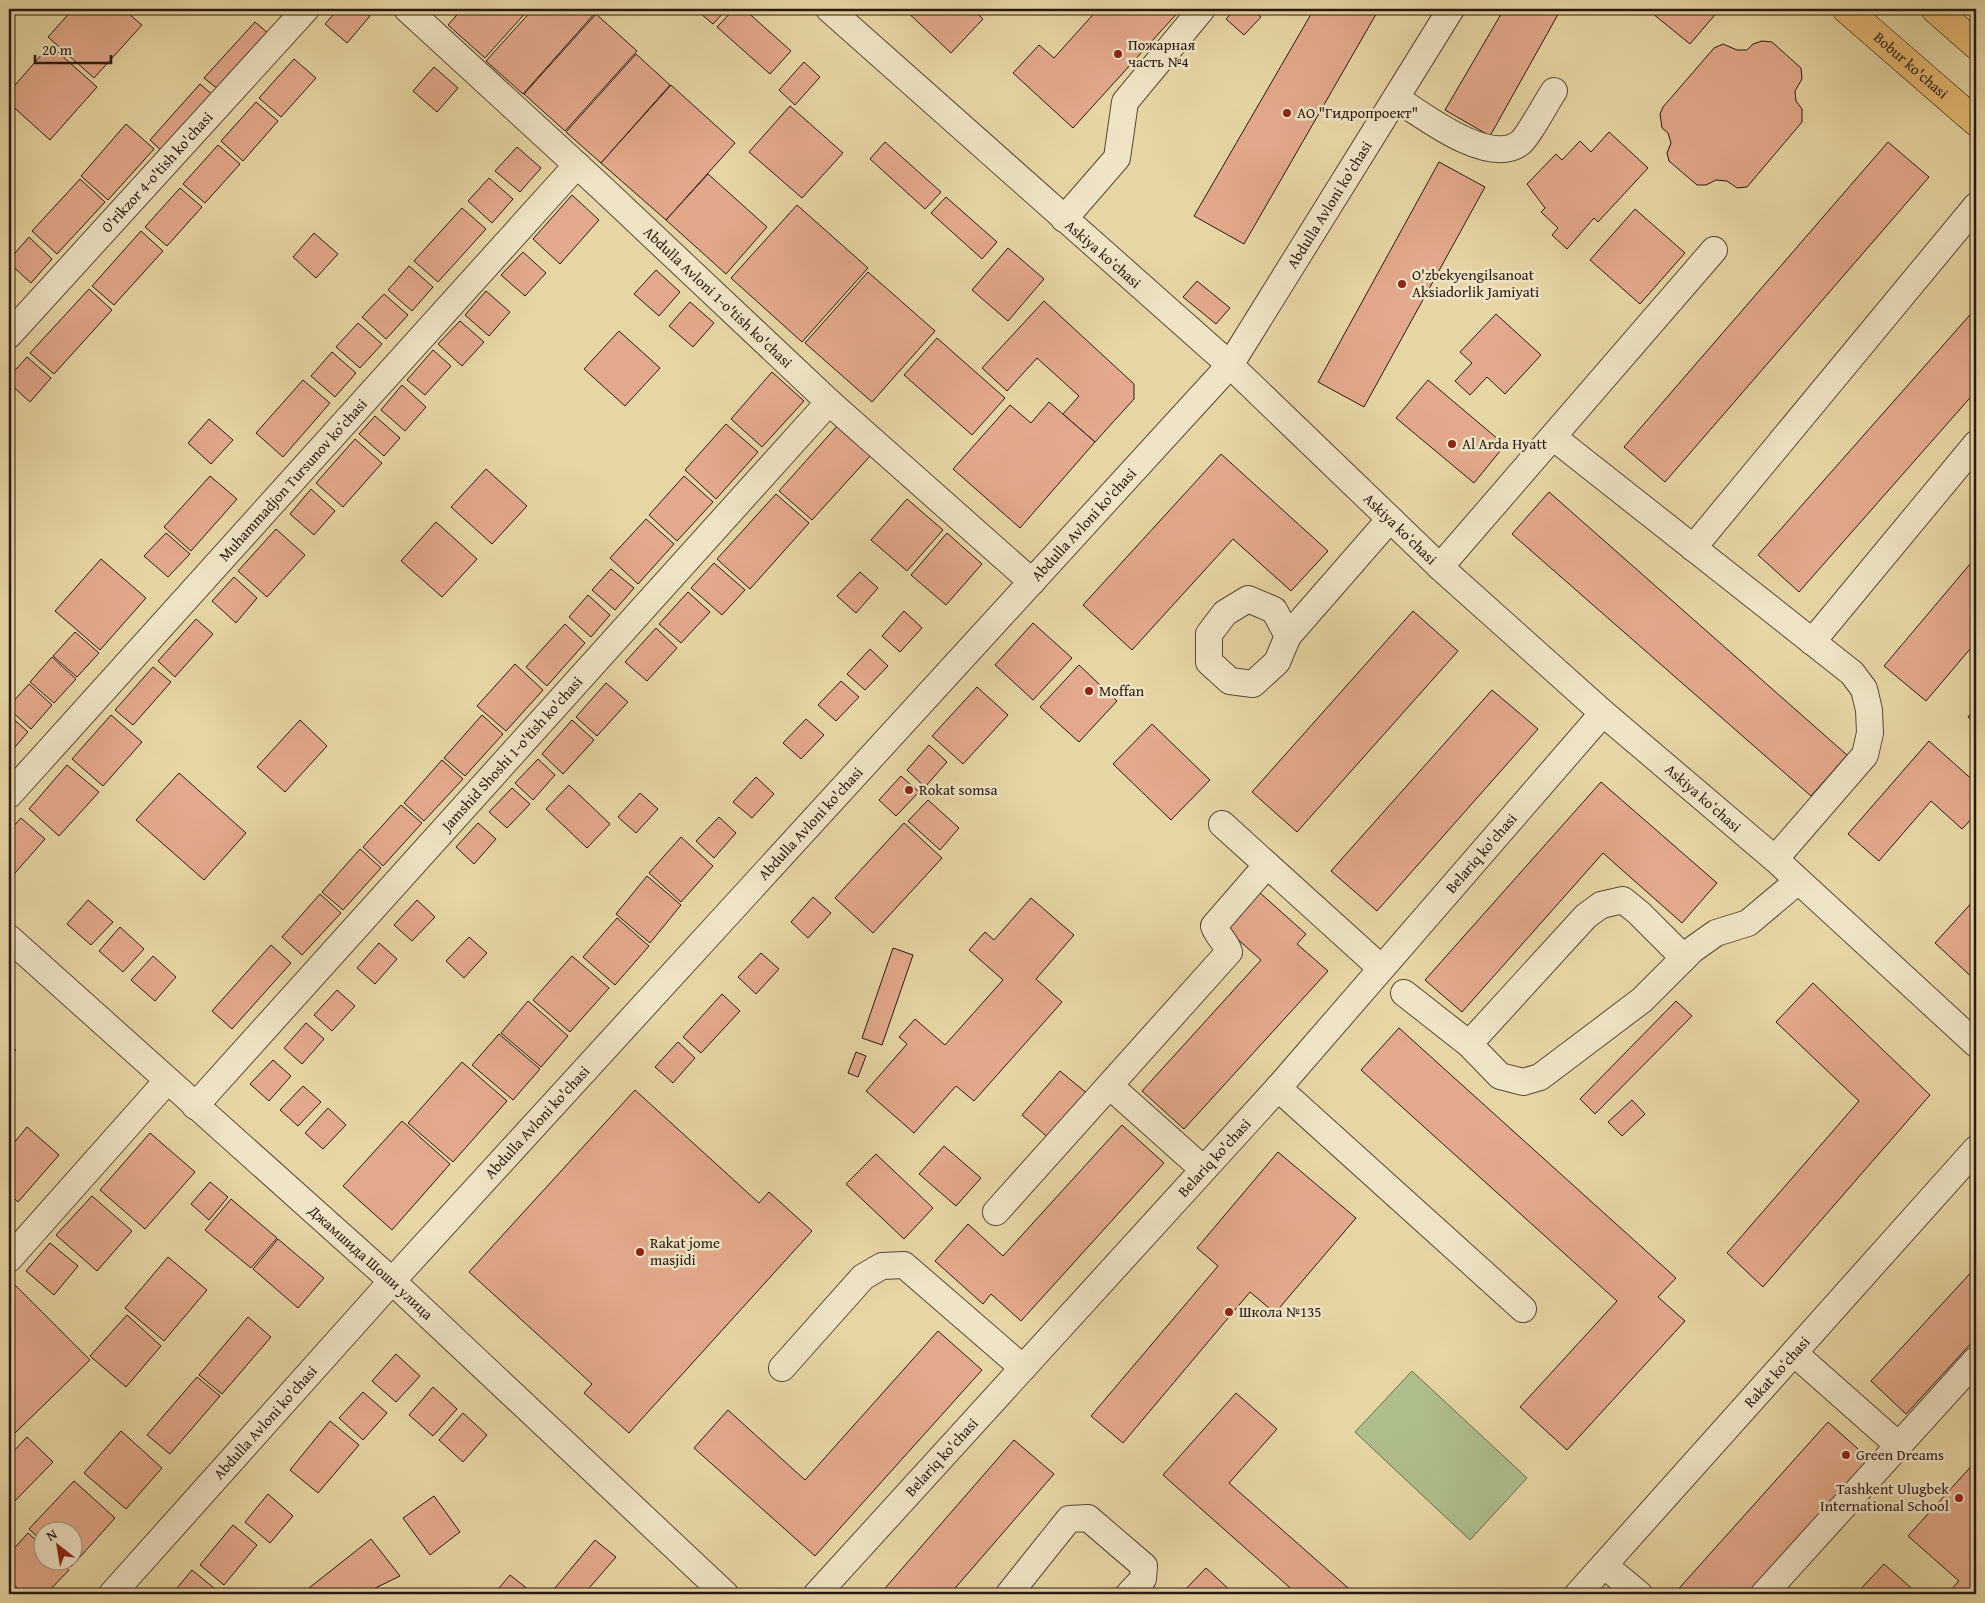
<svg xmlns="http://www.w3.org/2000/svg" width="1985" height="1603" font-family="'Gentium Book Plus',serif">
<rect width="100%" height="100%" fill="#e7d6a5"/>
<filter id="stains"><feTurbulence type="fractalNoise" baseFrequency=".004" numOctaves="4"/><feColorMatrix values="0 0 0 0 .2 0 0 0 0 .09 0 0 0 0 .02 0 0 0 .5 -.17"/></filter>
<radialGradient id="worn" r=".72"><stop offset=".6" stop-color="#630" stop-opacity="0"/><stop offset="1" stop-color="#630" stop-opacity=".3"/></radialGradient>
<polygon fill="#aebf8c" stroke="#6c6c4e" points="1412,1371 1527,1478 1470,1540 1355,1432"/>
<g fill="#e3a98c" stroke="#2a1811">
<polygon points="73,9 123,9 142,25 94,78 48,37"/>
<polygon points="224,9 236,9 231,15"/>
<polygon points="338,9 361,9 370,16 347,43 325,24"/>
<polygon points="462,9 529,9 485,58 448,25"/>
<polygon points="533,9 590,9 595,13 523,94 486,61"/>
<polygon points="695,9 727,9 713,24"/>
<polygon points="734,9 744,9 791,51 770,74 717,27"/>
<polygon points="904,9 972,9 983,19 951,53"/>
<polygon points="1098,9 1181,9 1073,128 1013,73 1039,45 1054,58"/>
<polygon points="1235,9 1251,9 1261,17 1244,35 1226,19"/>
<polygon points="1314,9 1379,9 1244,244 1194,216"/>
<polygon points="1504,9 1561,9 1490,136 1445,110"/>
<polygon points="1647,9 1720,9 1690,44"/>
<polygon points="596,14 637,51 565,131 524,94"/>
<polygon points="255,22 269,34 219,90 204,78"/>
<polygon points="1762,41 1772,42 1801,68 1802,79 1795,91 1796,101 1802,109 1802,122 1747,187 1737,188 1727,181 1716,180 1706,185 1697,185 1669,161 1667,153 1671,143 1668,133 1662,128 1660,114 1663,107 1714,48 1723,44 1737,50 1747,50 1753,44"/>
<polygon points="50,45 97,87 50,140 9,103 9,92"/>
<polygon points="636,54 670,85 601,163 566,132"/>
<polygon points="294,59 316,78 281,117 259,98"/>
<polygon points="804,62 820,77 795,105 779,90"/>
<polygon points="434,67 458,88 437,112 413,91"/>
<polygon points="200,84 214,96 164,153 150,140"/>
<polygon points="671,85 735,143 666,220 601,163"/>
<polygon points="256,102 278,121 243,161 221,141"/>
<polygon points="790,106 843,153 802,198 749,152"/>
<polygon points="126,124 154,149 108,200 81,176"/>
<polygon points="1609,132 1648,168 1598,222 1594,218 1567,249 1552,235 1558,228 1541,212 1545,208 1527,184 1556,154 1562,160 1580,141 1591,152"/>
<polygon points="885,142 941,192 925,209 870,159"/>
<polygon points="1888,142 1929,177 1665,482 1624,447"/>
<polygon points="218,145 240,164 205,203 183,184"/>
<polygon points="517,147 541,168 520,192 495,171"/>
<polygon points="1439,162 1485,187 1364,407 1318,382"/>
<polygon points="708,174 767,227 726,274 666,220"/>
<polygon points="489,178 513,199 492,223 468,201"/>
<polygon points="80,179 105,202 57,254 32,231"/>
<polygon points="180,188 202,207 167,246 145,227"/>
<polygon points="572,195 599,220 560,264 533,239"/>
<polygon points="946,197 997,242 982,259 931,213"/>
<polygon points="797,205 868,268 802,342 731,278"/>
<polygon points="462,208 486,229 438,282 414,261"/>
<polygon points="1635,209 1685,253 1640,304 1590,260"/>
<polygon points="141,231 163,251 114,305 92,286"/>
<polygon points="314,233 338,254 316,278 293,257"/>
<polygon points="29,237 52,259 31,283 9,263 9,260"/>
<polygon points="1008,248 1044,279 1008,321 972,290"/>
<polygon points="523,252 546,273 525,296 501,275"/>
<polygon points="409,266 433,287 412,311 388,290"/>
<polygon points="656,270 680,292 659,316 634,294"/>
<polygon points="868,272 935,331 872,402 805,343"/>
<polygon points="1197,281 1230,308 1216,324 1183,297"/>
<polygon points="89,289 112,310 54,374 30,353"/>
<polygon points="486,291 510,312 489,336 465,315"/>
<polygon points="384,294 408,315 386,339 362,317"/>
<polygon points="1044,301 1134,384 1134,399 1095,442 1063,414 1079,396 1037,358 1007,391 982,368"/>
<polygon points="690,302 714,323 693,347 669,326"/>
<polygon points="1976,308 1976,391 1799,592 1758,555"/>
<polygon points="1496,314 1541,355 1505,394 1487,377 1470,395 1455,381 1472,363 1460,352"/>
<polygon points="460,321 484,342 462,366 438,344"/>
<polygon points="358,323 382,344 360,368 336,347"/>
<polygon points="619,331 660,368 625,406 584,369"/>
<polygon points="937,338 1005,398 972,435 904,375"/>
<polygon points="433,350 451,366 425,395 407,380"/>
<polygon points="332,352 356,373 335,397 311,376"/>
<polygon points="27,357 51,378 30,402 9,383 9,377"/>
<polygon points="772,372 804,401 762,447 731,419"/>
<polygon points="303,380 330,403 283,457 256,433"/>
<polygon points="1428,380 1505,445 1474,483 1396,418"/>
<polygon points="402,385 426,407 405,431 381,410"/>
<polygon points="1049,402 1095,442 1020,528 953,469 1010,405 1031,423"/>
<polygon points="375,416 400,438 384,456 359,434"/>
<polygon points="209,419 233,440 211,464 188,443"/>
<polygon points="726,424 758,452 716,499 685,470"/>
<polygon points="838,425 871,455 812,520 779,491"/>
<polygon points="355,439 382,463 343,507 316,483"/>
<polygon points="1221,454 1328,551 1291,591 1233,539 1132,650 1083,605"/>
<polygon points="486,469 527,506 492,544 451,507"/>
<polygon points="210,476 237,499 191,551 164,527"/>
<polygon points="684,476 713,502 677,541 649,515"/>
<polygon points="311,489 335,511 314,535 290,514"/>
<polygon points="1549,492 1847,755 1811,796 1512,534"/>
<polygon points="776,494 809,523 750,589 717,559"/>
<polygon points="907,499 943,530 907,571 871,540"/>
<polygon points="646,519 674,544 638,584 610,558"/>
<polygon points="436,522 477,559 442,597 401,561"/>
<polygon points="276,529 305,555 267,597 238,571"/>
<polygon points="166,533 190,554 168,577 144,556"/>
<polygon points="947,533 982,564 946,605 911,575"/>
<polygon points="1976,557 1976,642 1926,701 1884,666"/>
<polygon points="101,559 146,598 100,650 55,611"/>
<polygon points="714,563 745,590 722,615 691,588"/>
<polygon points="611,569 634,588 615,610 592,590"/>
<polygon points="860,572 878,588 856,613 837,596"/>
<polygon points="234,577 257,598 236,623 212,601"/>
<polygon points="688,592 710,612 681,643 659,624"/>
<polygon points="588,595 610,615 591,637 569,617"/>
<polygon points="904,611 922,628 900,652 882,636"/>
<polygon points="1413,611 1458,651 1297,832 1252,792"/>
<polygon points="196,619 213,634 175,677 158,661"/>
<polygon points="1033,623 1072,658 1033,700 995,665"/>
<polygon points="565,624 585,643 547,686 526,667"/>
<polygon points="656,628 677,648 647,681 625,662"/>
<polygon points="75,632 99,653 77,677 53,656"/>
<polygon points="870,649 888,666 865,690 847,674"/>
<polygon points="52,657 76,679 54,703 30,682"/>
<polygon points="515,664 543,690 506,731 477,706"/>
<polygon points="1079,665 1117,701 1079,742 1040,707"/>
<polygon points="153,667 171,682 133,725 115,710"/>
<polygon points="841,681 859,697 836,721 818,705"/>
<polygon points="606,683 628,702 597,736 576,717"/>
<polygon points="29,684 52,705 31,729 9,709 9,706"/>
<polygon points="977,687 1008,715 963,764 932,736"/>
<polygon points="1492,690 1538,729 1377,911 1331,871"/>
<polygon points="1976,707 1976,724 1968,717"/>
<polygon points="9,715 28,732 9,754"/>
<polygon points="111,715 142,742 103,786 72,759"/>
<polygon points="482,715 503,734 465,776 444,758"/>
<polygon points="806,719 824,735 801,759 783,743"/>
<polygon points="300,720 327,746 285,792 257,767"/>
<polygon points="572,720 594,740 563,774 542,754"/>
<polygon points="1152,724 1210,780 1171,820 1113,764"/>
<polygon points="1929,741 1976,783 1976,814 1962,829 1931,801 1879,861 1848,834"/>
<polygon points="929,745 947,762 925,787 907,770"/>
<polygon points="538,759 555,775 533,800 515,783"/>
<polygon points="442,760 463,779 424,821 404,803"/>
<polygon points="67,765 99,792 59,836 29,809"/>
<polygon points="179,773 246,833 204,880 136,820"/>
<polygon points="901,776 919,792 896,816 879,800"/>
<polygon points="756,777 774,794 752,818 733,802"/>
<polygon points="1601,782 1717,883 1682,923 1603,853 1462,1012 1425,980"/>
<polygon points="569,785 610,824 587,848 546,809"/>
<polygon points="512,788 530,804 507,828 489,812"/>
<polygon points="640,793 658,809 636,833 618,817"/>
<polygon points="928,800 959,828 940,850 908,821"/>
<polygon points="401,805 422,823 383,866 363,847"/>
<polygon points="719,817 736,833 714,858 696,841"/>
<polygon points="21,818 45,839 15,873 9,867 9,831"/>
<polygon points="478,823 496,839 474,864 456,847"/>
<polygon points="904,823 942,858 873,933 835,898"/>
<polygon points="681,837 713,866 681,902 649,873"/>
<polygon points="360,849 381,868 343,910 322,892"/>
<polygon points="647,876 681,905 650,943 616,914"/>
<polygon points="1259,892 1306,934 1297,944 1328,971 1184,1129 1142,1091 1261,960 1225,928"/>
<polygon points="320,894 341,913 302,955 282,937"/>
<polygon points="813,897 831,913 808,938 791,922"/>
<polygon points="1031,898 1074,935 1036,979 1062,1002 974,1101 956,1086 914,1133 866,1091 907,1044 899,1037 915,1019 945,1045 1003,980 969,950 985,932 994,940"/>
<polygon points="1976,898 1976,981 1935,943"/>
<polygon points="88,900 113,922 91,945 67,924"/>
<polygon points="417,900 435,917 412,941 394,925"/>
<polygon points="617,918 649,946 615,985 583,957"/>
<polygon points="120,927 144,949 123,972 99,951"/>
<polygon points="469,937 487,953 464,978 446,961"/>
<polygon points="379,943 397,959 375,984 357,968"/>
<polygon points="271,945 291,963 232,1029 212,1011"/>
<polygon points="893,948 913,955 882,1045 862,1038"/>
<polygon points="761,953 779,969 756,994 738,977"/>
<polygon points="153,956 176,977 155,1001 131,980"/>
<polygon points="572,956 609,988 570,1032 533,1000"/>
<polygon points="1813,983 1930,1095 1763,1287 1727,1253 1859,1101 1776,1022"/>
<polygon points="337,990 355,1006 332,1031 314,1015"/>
<polygon points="722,994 740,1011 701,1053 683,1037"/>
<polygon points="528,1001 568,1036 541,1067 501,1033"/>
<polygon points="1676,1001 1692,1016 1595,1114 1580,1099"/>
<polygon points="306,1023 324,1039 302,1064 284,1048"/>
<polygon points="1399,1028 1676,1278 1658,1297 1685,1321 1567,1450 1520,1407 1617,1301 1361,1070"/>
<polygon points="499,1034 540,1069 513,1100 472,1065"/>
<polygon points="678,1042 695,1058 673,1083 655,1067"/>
<polygon points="9,1043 16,1050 9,1058"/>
<polygon points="856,1052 866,1056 858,1077 848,1073"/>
<polygon points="273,1060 291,1076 269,1101 250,1084"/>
<polygon points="462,1062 507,1101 453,1162 408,1123"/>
<polygon points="1060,1071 1089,1095 1051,1140 1022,1115"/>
<polygon points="303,1086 321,1102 298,1126 280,1110"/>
<polygon points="635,1090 759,1203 769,1192 812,1231 629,1433 584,1393 592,1384 469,1272"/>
<polygon points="1632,1100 1645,1114 1622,1136 1608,1122"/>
<polygon points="328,1108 346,1125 323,1149 305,1133"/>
<polygon points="402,1121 450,1164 392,1230 343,1186"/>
<polygon points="1122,1125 1164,1163 1021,1321 991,1294 983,1304 935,1261 968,1224 1003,1256"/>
<polygon points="27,1127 59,1155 18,1202 9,1193 9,1149"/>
<polygon points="150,1133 195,1172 145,1229 100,1190"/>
<polygon points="944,1146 981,1178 956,1206 919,1174"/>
<polygon points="1278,1152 1356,1218 1275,1313 1250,1292 1123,1443 1091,1416 1218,1266 1197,1248"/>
<polygon points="876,1154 933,1208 904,1239 846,1184"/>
<polygon points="210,1182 228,1197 209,1220 191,1204"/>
<polygon points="92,1196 132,1231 97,1271 56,1235"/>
<polygon points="231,1199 277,1238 251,1268 205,1230"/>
<polygon points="278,1239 324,1278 298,1308 253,1269"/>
<polygon points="50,1243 78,1266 54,1295 26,1271"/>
<polygon points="168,1257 207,1290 164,1341 125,1308"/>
<polygon points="1976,1267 1976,1338 1906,1414 1871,1381"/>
<polygon points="11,1281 90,1360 13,1435 9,1431 9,1283"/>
<polygon points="127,1315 161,1346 126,1387 90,1356"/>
<polygon points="248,1317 271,1337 222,1394 199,1375"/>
<polygon points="938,1331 982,1370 815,1556 694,1448 728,1410 805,1480"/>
<polygon points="396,1354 420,1376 396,1402 372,1381"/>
<polygon points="197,1377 220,1396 170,1454 147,1435"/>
<polygon points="433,1387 457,1409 433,1436 409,1415"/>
<polygon points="363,1392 387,1413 363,1440 339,1418"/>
<polygon points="1236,1393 1277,1429 1229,1483 1355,1594 1297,1594 1163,1475"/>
<polygon points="463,1413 487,1435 463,1462 439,1440"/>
<polygon points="330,1421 359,1445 318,1493 290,1470"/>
<polygon points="1828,1422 1877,1466 1762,1594 1674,1594"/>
<polygon points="121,1431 162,1468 126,1509 84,1473"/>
<polygon points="9,1436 15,1442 9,1449"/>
<polygon points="27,1437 53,1462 9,1507 9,1456"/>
<polygon points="1014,1440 1054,1474 950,1594 880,1594"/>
<polygon points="1976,1461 1976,1594 1947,1594 1959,1581 1908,1536"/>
<polygon points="74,1481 115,1518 71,1567 64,1560 72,1560 72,1530 42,1530 42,1541 29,1529"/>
<polygon points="268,1494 293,1516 270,1543 245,1522"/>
<polygon points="434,1496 460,1532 430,1555 403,1518"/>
<polygon points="233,1525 257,1545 224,1585 200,1565"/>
<polygon points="28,1533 42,1546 42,1560 58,1560 69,1570 46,1594 24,1594 9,1580 9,1554"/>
<polygon points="371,1539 400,1576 363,1594 312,1594 309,1588"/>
<polygon points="595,1540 616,1557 584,1594 550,1594"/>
<polygon points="1884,1564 1918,1594 1856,1594"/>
<polygon points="1206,1568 1233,1593 1231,1594 1181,1594"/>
<polygon points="192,1570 215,1589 210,1594 172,1594"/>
<polygon points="510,1575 534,1594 494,1594"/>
<polygon points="9,1586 18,1594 9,1594"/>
</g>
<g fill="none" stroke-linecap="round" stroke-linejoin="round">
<g stroke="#594836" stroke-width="28">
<g id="minor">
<path id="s1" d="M407,9L603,189L829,402L1032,582"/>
<polyline points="829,9 1230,365 1440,567 1603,713 1775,859 1976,1044"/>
<path d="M1396,98C1422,115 1489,167 1520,143C1528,137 1547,101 1554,91"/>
<polyline points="1064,219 1117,158 1125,102 1202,9"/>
<path id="s2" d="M9,335L306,9"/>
<polyline points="1553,437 1852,673 1864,689 1869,710 1870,733 1865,755 1775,859"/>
<polyline points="1693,548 1976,206"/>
<polyline points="1440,567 1714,250"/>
<polyline points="1288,636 1274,610 1248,599 1225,613 1209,634 1209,662 1230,681 1253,684 1277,662 1288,636 1390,519"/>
<polyline points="1812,642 1976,444"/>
<polyline points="9,795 577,165"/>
<polyline points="1222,824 1381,968"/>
<path id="s3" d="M9,938L392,1281L725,1594"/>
<polyline points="1404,993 1469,1044 1500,1076 1523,1082 1540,1077 1642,1000 1692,950 1716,933 1748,923 1798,881"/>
<polyline points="1469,1044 1586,916 1601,905 1623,900 1639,913 1684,958"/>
<polyline points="1110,1086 1203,1169"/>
<polyline points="1278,1088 1523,1309"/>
<path id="s4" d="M195,1106L829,402"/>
<path d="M996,1212L1229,952C1226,941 1217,936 1214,926L1267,865"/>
<polyline points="9,1259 167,1081"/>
<polyline points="1794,1353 1898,1445"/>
<polyline points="782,1368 863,1277 882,1266 904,1265 1023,1368"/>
<polyline points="1604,1565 1639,1594"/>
<path id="s5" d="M112,1594L392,1281L1230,365L1451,9"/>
<path id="s6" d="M817,1594L1278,1088L1603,713"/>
<polyline points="1009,1594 1069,1519 1088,1518 1144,1566 1143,1579 1129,1594"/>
<polyline points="1578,1594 1976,1149"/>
<polyline points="1764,1594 1976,1360"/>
</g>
</g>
<g stroke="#2a1811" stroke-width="29">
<g id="major">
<path id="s7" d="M1846,9L1976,122"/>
<polyline points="1935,9 1976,45"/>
</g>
</g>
<use href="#minor" stroke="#efe4c4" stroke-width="26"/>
<use href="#major" stroke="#e4bb72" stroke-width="28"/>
</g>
<g fill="#8f2418" stroke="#efe4c4" stroke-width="2">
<circle cx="1118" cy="54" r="5"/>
<circle cx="1287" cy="113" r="5"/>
<circle cx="1402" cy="284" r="5"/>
<circle cx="1452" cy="444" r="5"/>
<circle cx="1089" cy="691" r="5"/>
<circle cx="909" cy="790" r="5"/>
<circle cx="640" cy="1252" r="5"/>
<circle cx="1229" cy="1312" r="5"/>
<circle cx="1846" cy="1455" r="5"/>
<circle cx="1959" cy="1498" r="5"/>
</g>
<g text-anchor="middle" stroke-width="5" stroke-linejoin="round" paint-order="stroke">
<g font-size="15" fill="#2a1811" stroke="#efe4c4" text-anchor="start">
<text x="1128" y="50">Пожарная<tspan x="1128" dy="17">часть №4</tspan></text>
<text x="1297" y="118">АО "Гидропроект"</text>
<text x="1412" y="280">O'zbekyengilsanoat<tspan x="1412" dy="17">Aksiadorlik Jamiyati</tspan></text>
<text x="1462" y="449">Al Arda Hyatt</text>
<text x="1099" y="696">Moffan</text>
<text x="919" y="795">Rokat somsa</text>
<text x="650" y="1248">Rakat jome<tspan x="650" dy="17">masjidi</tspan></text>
<text x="1239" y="1317">Школа №135</text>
<text x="1856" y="1460">Green Dreams</text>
<text x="1949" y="1494" text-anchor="end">Tashkent Ulugbek<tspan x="1949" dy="17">International School</tspan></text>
</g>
<g font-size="15" fill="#2a1811" stroke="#efe4c4">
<text dy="5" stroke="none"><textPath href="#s7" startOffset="86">Bobur ko'chasi</textPath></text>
<text dy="5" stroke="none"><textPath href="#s2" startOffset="220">O'rikzor 4-o'tish ko'chasi</textPath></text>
<text dy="5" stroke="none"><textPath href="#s5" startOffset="1850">Abdulla Avloni ko'chasi</textPath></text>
<text transform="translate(1103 254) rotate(41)" y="5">Askiya koʻchasi</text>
<text dy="5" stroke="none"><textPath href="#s1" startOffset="424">Abdulla Avloni 1-o'tish ko'chasi</textPath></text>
<text transform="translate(293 480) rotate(-48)" y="5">Muhammadjon Tursunov koʻchasi</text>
<text dy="5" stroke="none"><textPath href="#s5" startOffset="1445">Abdulla Avloni ko'chasi</textPath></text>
<text transform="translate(1400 529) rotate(44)" y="5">Askiya koʻchasi</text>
<text dy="5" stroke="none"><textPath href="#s4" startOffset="474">Jamshid Shoshi 1-o'tish ko'chasi</textPath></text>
<text transform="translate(1703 798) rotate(41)" y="5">Askiya koʻchasi</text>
<text dy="5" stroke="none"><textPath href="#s5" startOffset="1040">Abdulla Avloni ko'chasi</textPath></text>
<text dy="5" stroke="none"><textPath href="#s6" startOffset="995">Belariq ko'chasi</textPath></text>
<text dy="5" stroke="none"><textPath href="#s5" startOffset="635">Abdulla Avloni ko'chasi</textPath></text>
<text dy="5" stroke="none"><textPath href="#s6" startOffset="590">Belariq ko'chasi</textPath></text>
<text dy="5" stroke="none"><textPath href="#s3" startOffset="486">Джамшида Шоши улица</textPath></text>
<text transform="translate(1777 1372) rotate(-48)" y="5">Rakat koʻchasi</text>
<text dy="5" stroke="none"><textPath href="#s5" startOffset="230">Abdulla Avloni ko'chasi</textPath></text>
<text dy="5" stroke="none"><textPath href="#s6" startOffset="185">Belariq ko'chasi</textPath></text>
</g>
</g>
<rect width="1985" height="1603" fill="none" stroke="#e7d6a5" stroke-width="30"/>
<rect x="10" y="10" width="1965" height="1583" fill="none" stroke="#2a1811" stroke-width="2.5"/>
<rect x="15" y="15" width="1955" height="1573" fill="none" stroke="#2a1811"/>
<g transform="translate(58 1546) rotate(329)"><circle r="24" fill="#efe4c4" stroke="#a0927c"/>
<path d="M0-4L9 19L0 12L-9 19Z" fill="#8f2418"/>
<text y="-8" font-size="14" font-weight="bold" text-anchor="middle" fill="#2a1811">N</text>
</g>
<path d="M35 55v8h76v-8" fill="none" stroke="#2a1811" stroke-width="2.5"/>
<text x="42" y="55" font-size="15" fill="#2a1811" stroke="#efe4c4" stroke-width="4" paint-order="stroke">20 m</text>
<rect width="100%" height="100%" filter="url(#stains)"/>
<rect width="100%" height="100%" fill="url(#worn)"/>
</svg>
